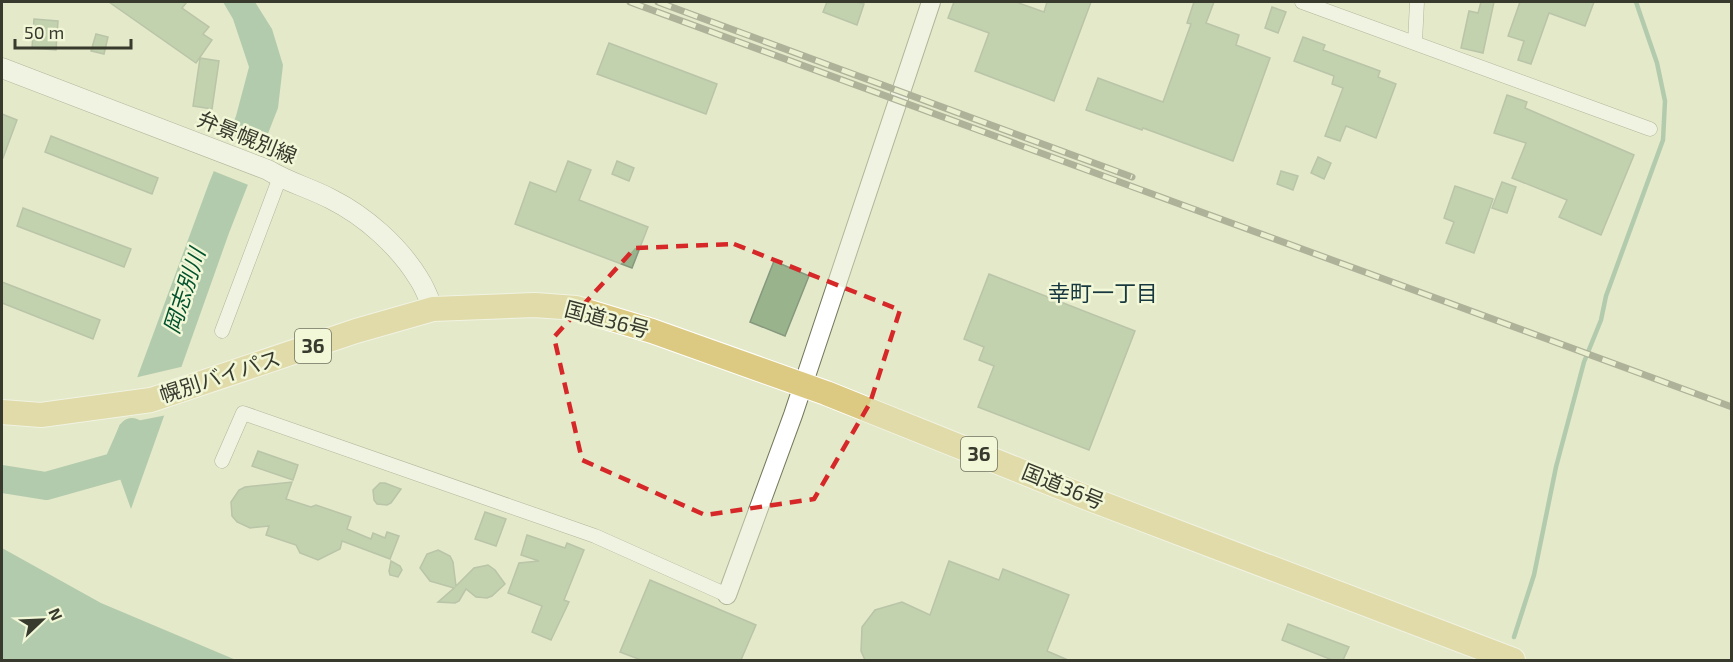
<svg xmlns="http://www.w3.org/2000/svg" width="1733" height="662" font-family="'Exo 2','Noto Sans JP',sans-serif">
<rect width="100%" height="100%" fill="#e4e9ca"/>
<g fill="#79a689">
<polygon points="223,2 255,2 272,29 283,65 278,108 229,233 131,509 110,451 209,183 236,116 249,67 233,19"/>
<polygon points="2,548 101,603 236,660 2,660"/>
</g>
<g fill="#e4e9ca">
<polygon points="224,138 264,153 251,186 211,170"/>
<polygon points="185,366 167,415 116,425 134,378"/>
</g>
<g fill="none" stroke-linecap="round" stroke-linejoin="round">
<polyline stroke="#79a689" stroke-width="4.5" points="1514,637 1534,575 1556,467 1584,362 1601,320 1606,296 1663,140 1665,101 1657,63 1636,2"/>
<polyline stroke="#79a689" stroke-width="28" points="2,479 46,486 117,466 132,432"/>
</g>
<g fill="#99b48c" stroke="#86987e" stroke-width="1.5">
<polygon points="109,2 187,2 182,8 209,27 203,34 212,40 196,63"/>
<polygon points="827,2 857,2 864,4 857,25 823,12"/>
<polygon points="954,2 1016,2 1044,12 1047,2 1091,2 1054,101 975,71 989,33 948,18"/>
<polygon points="1194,2 1214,2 1206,23 1239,35 1236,45 1270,58 1233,161 1143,128 1142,130 1086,110 1098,78 1163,102 1191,24 1187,23"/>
<polygon points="1481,2 1494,2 1483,53 1461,48 1469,11 1478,13"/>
<polygon points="1520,2 1594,2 1585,26 1549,13 1531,64 1518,60 1524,41 1508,36"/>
<polygon points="1272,7 1286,12 1278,33 1265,28"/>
<polygon points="34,19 58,21 56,50 32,48"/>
<polygon points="96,34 108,37 104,54 91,51"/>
<polygon points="1303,37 1325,45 1323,50 1380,71 1378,77 1396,84 1376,138 1346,126 1340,141 1325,136 1343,88 1332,84 1334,76 1294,61"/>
<polygon points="609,43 717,84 706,114 597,74"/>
<polygon points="200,58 219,61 212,109 193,106"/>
<polygon points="1507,95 1527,102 1525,108 1634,155 1601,235 1559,217 1567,200 1512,178 1526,143 1494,133"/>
<polygon points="2,114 17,120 3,158 2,158"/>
<polygon points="51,136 158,178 152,194 45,152"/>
<polygon points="1318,157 1331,163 1324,179 1311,173"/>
<polygon points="568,161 591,170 579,200 648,227 632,268 515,224 530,182 556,192"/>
<polygon points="617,161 634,168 629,181 612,174"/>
<polygon points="1281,171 1298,176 1293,190 1277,184"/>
<polygon points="1502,182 1516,187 1507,213 1492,208"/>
<polygon points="1455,186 1493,199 1474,253 1446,243 1454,222 1444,218"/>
<polygon points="23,208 131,249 124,267 17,226"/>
<polygon points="774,261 809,276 785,336 750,322"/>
<polygon points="989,274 1135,331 1089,450 978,407 994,366 979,360 984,347 964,339"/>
<polygon points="2,282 100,320 93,339 2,303"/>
<polygon points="258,451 298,465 293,480 252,466"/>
<polygon points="292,482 286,499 311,507 316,505 351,517 347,529 371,539 373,533 385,538 387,532 399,536 390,559 342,541 340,549 318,560 300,553 296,545 266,535 269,526 250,528 237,522 232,516 231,502 239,490 245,487"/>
<polygon points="380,483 385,483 401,489 391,503 387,505 377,504 374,500 373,490"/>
<polygon points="485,512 506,519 496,546 475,539"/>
<polygon points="527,535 565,548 567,543 584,550 564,600 569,602 551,640 532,632 542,606 508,593 519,563 539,561 521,555"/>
<polygon points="438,550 450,556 453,562 456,586 474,568 488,565 495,570 505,584 492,596 487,598 476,597 466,589 459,601 455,603 438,602 454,588 430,581 420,568 427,554"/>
<polygon points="391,561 400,566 402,570 398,577 390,575 389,571"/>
<polygon points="949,561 999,580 1003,569 1069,595 1047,651 1068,660 865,660 861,651 862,627 875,610 902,602 930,615"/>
<polygon points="650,580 756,625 741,660 641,660 620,652"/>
<polygon points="1288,624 1349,647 1343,660 1332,660 1282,640"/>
</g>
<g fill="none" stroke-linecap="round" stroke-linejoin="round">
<g stroke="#74795c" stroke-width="15">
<g id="minor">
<polyline points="1302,2 1650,129"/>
<polyline points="1415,42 1417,2"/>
<polyline points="222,331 280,177"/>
<polyline points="222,461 243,413 595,536 727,595"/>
</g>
</g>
<g stroke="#74795c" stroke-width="20">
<polyline id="tertiary" points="727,595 793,415 931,2"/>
</g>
<g stroke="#74795c" stroke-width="21">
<path id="secondary" d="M2,68L268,170C287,182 310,188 331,199C365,216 399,246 419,279C425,288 429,299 433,309"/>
</g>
<g stroke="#fff" stroke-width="26">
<polyline id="trunk" points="2,412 41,415 151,400 356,331 433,309 535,305 576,308 652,331 826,393 1085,497 1513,660"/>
</g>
<use href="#minor" stroke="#fff" stroke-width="14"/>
<use href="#tertiary" stroke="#fff" stroke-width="18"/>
<use href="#secondary" stroke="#fff" stroke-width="20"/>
<use href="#trunk" stroke="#dcca82" stroke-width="24"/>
<g stroke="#6c705d" stroke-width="7">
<g id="rail">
<polyline points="630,2 1732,407"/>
<polyline points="658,2 1132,177"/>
</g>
</g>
<use href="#rail" stroke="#f1f7d7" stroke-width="4.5" stroke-dasharray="14" stroke-linecap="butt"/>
</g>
<path d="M0 0H1733V662H0ZM734,244L900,310L870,403L814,499L705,515L582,460L554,337L635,248Z" fill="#e4e9ca" fill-opacity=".55" fill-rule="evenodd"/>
<path fill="none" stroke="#d62828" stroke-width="4.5" stroke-dasharray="12 8" stroke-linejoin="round" d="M734,244L900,310L870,403L814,499L705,515L582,460L554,337L635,248Z"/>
<g text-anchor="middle" stroke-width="5" stroke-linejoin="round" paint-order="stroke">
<g fill="#f1f7d7" stroke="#6f7360" stroke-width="1.5">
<rect x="295" y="329" width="36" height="34" rx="4.5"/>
<rect x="961" y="437" width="36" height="34" rx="4.5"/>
</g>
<g font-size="20" font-weight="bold" fill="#373a2d">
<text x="313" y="353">36</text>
<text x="979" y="461">36</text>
</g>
<g font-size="21" fill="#373a2d" stroke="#f1f7d7">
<text transform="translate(247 138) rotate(22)" y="7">弁景幌別線</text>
<text transform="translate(607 320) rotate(15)" y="7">国道36号</text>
<text transform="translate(220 377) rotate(-18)" y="7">幌別バイパス</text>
<text transform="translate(1063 487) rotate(22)" y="7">国道36号</text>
</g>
<g font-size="22" font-style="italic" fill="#00522d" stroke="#f1f7d7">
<text transform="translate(184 291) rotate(-72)" y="8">岡志別川</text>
</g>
<g font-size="22" fill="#183840" stroke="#f1f7d7">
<text x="1103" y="301">幸町一丁目</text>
</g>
</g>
<rect width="1733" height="662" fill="none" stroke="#373a2d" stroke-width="6"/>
<g transform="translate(42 620) rotate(67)" stroke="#f1f7d7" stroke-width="4.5" paint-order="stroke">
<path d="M0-4.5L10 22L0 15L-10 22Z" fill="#373a2d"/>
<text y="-9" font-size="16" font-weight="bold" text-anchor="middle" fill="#373a2d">N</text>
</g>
<path d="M15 39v9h116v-9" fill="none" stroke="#373a2d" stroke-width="3"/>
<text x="24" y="39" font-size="18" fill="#373a2d" stroke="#f1f7d7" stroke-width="4.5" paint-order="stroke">50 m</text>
</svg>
